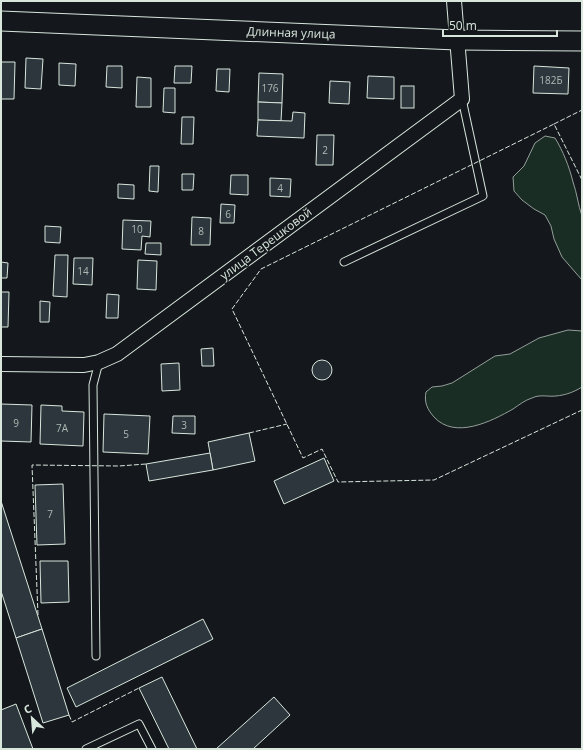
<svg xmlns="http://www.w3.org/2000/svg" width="583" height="750" font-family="'Open Sans',sans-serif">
<rect width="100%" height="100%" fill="#14181c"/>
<g fill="#1a2d24" stroke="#939e99">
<path d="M545,136L555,138C563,151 569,166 573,182C577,193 578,205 582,216V280L562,257L554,239L551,226L545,215L534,209L522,200L514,191L513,177L524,166L535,143Z"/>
<path d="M568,330L582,331V387C574,392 566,395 556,396C548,397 540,394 532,398C525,400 519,405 513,409C492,421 455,440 434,417C427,409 424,402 426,392L432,387L442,386L452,383L495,356L510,354L539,338Z"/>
</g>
<g fill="#2c363c" stroke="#d8e6dc">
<polygon points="26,58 43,59 41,89 25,88"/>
<polygon points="1,62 15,62 14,99 1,99"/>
<polygon points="59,63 76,64 75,86 59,85"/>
<polygon points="107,66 122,66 122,88 106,87"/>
<polygon points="175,66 192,66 191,83 174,83"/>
<polygon points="534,66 569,68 568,94 533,93"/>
<polygon points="217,69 230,69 229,92 216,91"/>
<polygon points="259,73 283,74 282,103 258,102"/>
<polygon points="368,76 394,77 394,99 367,98"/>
<polygon points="137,77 151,78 151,107 136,107"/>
<polygon points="330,81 350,82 349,104 329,103"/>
<rect x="401" y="86" width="13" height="22"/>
<polygon points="164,88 175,88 175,113 163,112"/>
<polygon points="258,102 282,103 281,121 258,120"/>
<polygon points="293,112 305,113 304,138 257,136 258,120 292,121"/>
<polygon points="182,117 194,117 193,144 181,144"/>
<polygon points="317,135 334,135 333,165 316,165"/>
<polygon points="150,166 159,166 158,192 149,191"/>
<polygon points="182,174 194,174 193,190 182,190"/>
<polygon points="231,175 248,175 248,195 230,194"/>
<polygon points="270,178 291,179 290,197 270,196"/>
<polygon points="118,184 134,185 134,199 118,198"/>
<polygon points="221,204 235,205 234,223 220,223"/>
<polygon points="192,217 211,218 210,245 191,245"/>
<polygon points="123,220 151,221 150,237 142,236 141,250 122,249"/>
<polygon points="45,226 61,227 60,243 45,242"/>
<polygon points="146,243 161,243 161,255 145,254"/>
<polygon points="55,255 68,255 67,297 53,296"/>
<polygon points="74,258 93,258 92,285 73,284"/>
<polygon points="138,260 157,261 156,290 137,289"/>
<polygon points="1,262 8,263 7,278 1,278"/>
<polygon points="1,292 9,292 8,327 1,327"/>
<polygon points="107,294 119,295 118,318 106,318"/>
<polygon points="40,301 50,302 49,322 40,322"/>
<polygon points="213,348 214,366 202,366 201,349"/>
<circle cx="322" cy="370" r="10"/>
<polygon points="179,363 180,390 162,391 161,364"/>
<polygon points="1,404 32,405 31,442 1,441"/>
<polygon points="41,405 62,406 62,411 84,412 83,446 40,444"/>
<polygon points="104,414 150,416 148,454 103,452"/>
<polygon points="173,416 195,416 195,434 172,433"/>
<polygon points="249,433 255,461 213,470 208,442"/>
<polygon points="210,453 213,470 149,481 146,464"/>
<polygon points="324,458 334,481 284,504 274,481"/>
<polygon points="63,484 65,544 37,545 35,485"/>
<polygon points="1,501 42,629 16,638 1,591"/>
<polygon points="40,561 68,561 69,602 41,603"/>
<polygon points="203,619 213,639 76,707 67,688"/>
<polygon points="42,629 69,715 43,723 16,638"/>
<polygon points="162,677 197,749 169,749 139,688"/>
<polygon points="274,697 290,715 253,749 216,749"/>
<polygon points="16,704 33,749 1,749 1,710"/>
</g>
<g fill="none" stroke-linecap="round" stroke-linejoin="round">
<g stroke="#d8e6dc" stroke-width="9">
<g id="lane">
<polyline points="344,262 483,196 462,99"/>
<polyline points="96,656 93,385 99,362"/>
<polyline points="86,749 139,724 152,749"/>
</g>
</g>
<g stroke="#d8e6dc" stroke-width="16">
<polyline id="street" points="1,364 84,365 99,362 117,354 462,99 454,1"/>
</g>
<g stroke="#d8e6dc" stroke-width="21">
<polyline id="secondary" points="1,21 457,40 582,41"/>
</g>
<use href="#lane" stroke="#14181c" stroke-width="7"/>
<use href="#street" stroke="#14181c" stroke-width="14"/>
<use href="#secondary" stroke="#14181c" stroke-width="19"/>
<g stroke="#d8e6dc" stroke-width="1" stroke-dasharray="5 2" stroke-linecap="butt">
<polyline points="554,124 582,110"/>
<polyline points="582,180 554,124 261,269 232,309 303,458 322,449 338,482 434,480 582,410"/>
<polyline points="249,433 287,424"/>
<polyline points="38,615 32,465 119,466 146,464"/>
<polyline points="69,715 72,722 139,688"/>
</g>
</g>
<g text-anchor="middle" stroke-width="3" stroke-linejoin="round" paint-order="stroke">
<g font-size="10" fill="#adbab4">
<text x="551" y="84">182Б</text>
<text x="270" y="92">176</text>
<text x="325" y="154">2</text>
<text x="280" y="192">4</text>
<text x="228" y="218">6</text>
<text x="137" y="233">10</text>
<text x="201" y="235">8</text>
<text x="83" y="275">14</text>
<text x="16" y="427">9</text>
<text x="184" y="429">3</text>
<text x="62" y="432">7А</text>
<text x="126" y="438">5</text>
<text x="50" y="518">7</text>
</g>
<g font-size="12" fill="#d8e6dc" stroke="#14181c">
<text transform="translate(291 33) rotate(2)" y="4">Длинная улица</text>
<text transform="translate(266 244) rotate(-37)" y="4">улица Терешковой</text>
</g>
</g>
<rect width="583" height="750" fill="none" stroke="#d8e6dc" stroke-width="4"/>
<g transform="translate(32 718) rotate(334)" stroke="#14181c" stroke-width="3" paint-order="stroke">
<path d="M0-3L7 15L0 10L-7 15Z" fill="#d8e6dc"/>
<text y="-6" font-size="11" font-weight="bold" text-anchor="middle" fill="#d8e6dc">С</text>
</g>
<path d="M443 30v6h114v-6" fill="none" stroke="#d8e6dc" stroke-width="2"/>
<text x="449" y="30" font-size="12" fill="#d8e6dc" stroke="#14181c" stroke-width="3" paint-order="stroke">50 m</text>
</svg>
